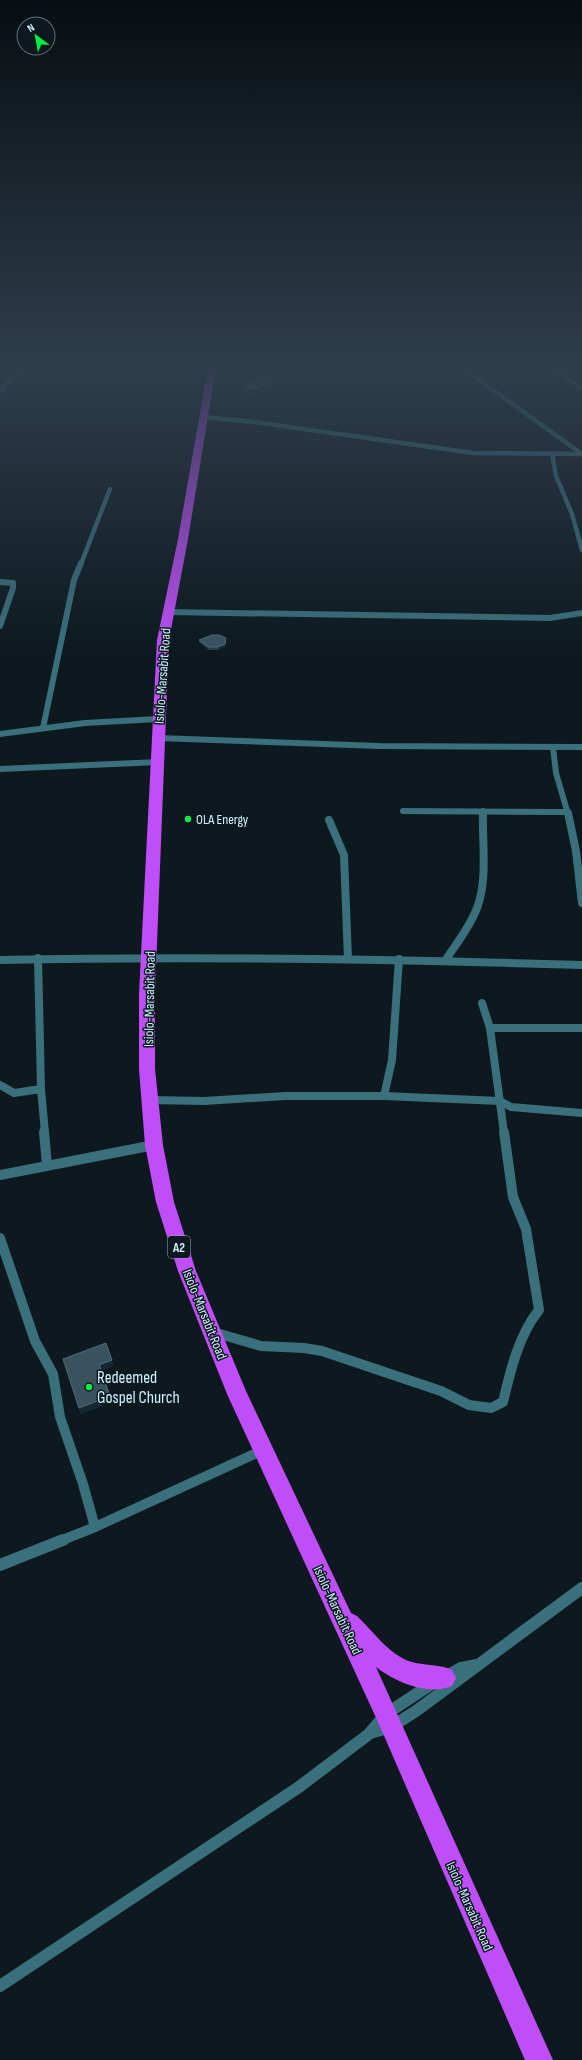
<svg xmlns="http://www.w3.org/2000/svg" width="582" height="2060" font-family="'Sofia Sans Condensed',sans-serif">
<rect width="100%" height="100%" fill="#0d191f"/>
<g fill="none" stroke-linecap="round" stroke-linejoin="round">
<g stroke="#3a707c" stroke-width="4.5">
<polyline points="461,367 582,454"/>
<polyline points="551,367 582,388"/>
<polyline points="0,391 22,367"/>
<polyline points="203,417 254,422 473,453 582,454"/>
<polyline points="552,453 556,476 572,514 582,550"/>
<polyline points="81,564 110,489"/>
</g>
<g stroke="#3a707c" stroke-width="6">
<polyline points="0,582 13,583 13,588 0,626"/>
<polyline points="168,612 550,618 582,613"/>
<polyline points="43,728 74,580 81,563"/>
<polyline points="0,734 85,723 158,719"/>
<polyline points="158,738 379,746 582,747"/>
<polyline points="553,747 556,773 568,814"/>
<polyline points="0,769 159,762"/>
<polyline points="403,811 568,812"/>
<polyline points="483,814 483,811"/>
</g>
<g stroke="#3a707c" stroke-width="8">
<polyline points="568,813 576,851 582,903"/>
<polyline points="329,820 344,855 348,959"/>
<polyline points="38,958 41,1089 45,1133"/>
<path d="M0,960C194,956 388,959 582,965"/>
<path d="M445,961C456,944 470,927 477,908C488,879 482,843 483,813"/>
<polyline points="482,1003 490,1028 504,1133"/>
<polyline points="490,1028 582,1028"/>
<polyline points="0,1085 14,1093 41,1089"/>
<polyline points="384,1096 392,1060 399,959"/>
<polyline points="149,1100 204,1101 285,1096 384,1096 500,1101 511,1107 582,1113"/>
</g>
<g stroke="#3a707c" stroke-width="10">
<polyline points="44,1132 47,1165"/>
<polyline points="0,1175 154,1145"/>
<polyline points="0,1238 35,1341 53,1374 60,1417 83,1484 95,1527"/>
<path d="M213,1332L261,1346L304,1348L322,1351L441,1391L469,1405L491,1408L503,1402C510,1372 519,1334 539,1310L526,1229L513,1197L504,1132"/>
<polyline points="60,1541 95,1527 263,1450"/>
</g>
<g stroke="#3a707c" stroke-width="12">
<polyline points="0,1565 63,1540"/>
<polyline points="445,1677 461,1668 477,1665"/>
<polyline points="370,1733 391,1727 416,1711 582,1588"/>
<polyline points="0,1986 299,1787 369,1734 386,1714 433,1683"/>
</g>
<path fill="#bf4df8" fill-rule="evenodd" d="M208,367H216L188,539L169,640L155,994V1069L163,1145L174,1202L196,1271L246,1391L351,1613L357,1616C373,1631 390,1656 412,1662C426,1666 440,1664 452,1670L456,1678L452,1686C428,1696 395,1682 376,1667L553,2060H525L378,1722L227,1394L178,1271L156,1202L145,1145L139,1069V994L157,640L178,539Z"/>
</g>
<g fill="#273f4c">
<polygon points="254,378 273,391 260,392 258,389 258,394 248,396 243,388 243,382 254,384"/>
<polygon points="199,640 226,641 225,647 218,650 209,650 199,642"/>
<polygon points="63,1359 112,1360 113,1366 101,1371 111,1402 81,1414"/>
</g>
<g fill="#152832">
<polygon points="273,385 273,391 260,392 260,386"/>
<polygon points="258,389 258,394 248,396 248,390"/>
<polygon points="226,638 225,647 218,650 218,647"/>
<polygon points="112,1360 113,1366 101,1371 99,1365"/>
<polygon points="110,1396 111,1402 81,1414 79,1408"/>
</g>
<g fill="#38525f" stroke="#506b78">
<polygon points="266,377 273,385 260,386 254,378"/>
<polygon points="252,381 258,389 248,390 243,382"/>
<polygon points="212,635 219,635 226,638 225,644 218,647 209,647 199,640"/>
<polygon points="106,1343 112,1360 99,1365 110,1396 79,1408 63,1359"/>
</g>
<linearGradient id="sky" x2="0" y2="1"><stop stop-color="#070e11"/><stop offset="0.56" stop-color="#2f3e4d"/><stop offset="1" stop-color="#2f3e4d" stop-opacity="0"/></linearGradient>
<rect width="582" height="655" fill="url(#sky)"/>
<g fill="#09ed41" stroke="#0d191f" stroke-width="1.5">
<circle cx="188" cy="819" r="4"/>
<circle cx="89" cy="1387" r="4"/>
</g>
<g text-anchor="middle" stroke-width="3" stroke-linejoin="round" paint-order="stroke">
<rect fill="#0d191f" stroke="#93b0ba" stroke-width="1" x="168" y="1236" width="22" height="22" rx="3"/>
<g font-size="13" font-weight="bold" fill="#cdf1fd">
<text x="179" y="1252">A2</text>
</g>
<g font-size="14" fill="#cdf1fd" stroke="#0d191f">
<text transform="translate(162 676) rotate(-86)" y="5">Isiolo-Marsabit Road</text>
<text transform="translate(149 999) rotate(-89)" y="5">Isiolo-Marsabit Road</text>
<text transform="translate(205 1314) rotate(68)" y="5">Isiolo-Marsabit Road</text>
<text transform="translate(338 1610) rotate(65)" y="5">Isiolo-Marsabit Road</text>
<text transform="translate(470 1906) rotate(66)" y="5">Isiolo-Marsabit Road</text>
</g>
<g font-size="14" fill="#cdf1fd" stroke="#0d191f" text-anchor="start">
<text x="196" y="824">OLA Energy</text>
</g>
<g font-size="17" fill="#cdf1fd" stroke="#0d191f" text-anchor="start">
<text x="97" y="1383">Redeemed<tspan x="97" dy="20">Gospel Church</tspan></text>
</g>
</g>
<g transform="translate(36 36) rotate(328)"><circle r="19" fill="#0d191f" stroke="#5a6f78"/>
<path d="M0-3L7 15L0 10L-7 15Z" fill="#09ed41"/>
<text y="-6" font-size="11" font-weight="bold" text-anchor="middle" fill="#cdf1fd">N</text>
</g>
</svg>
